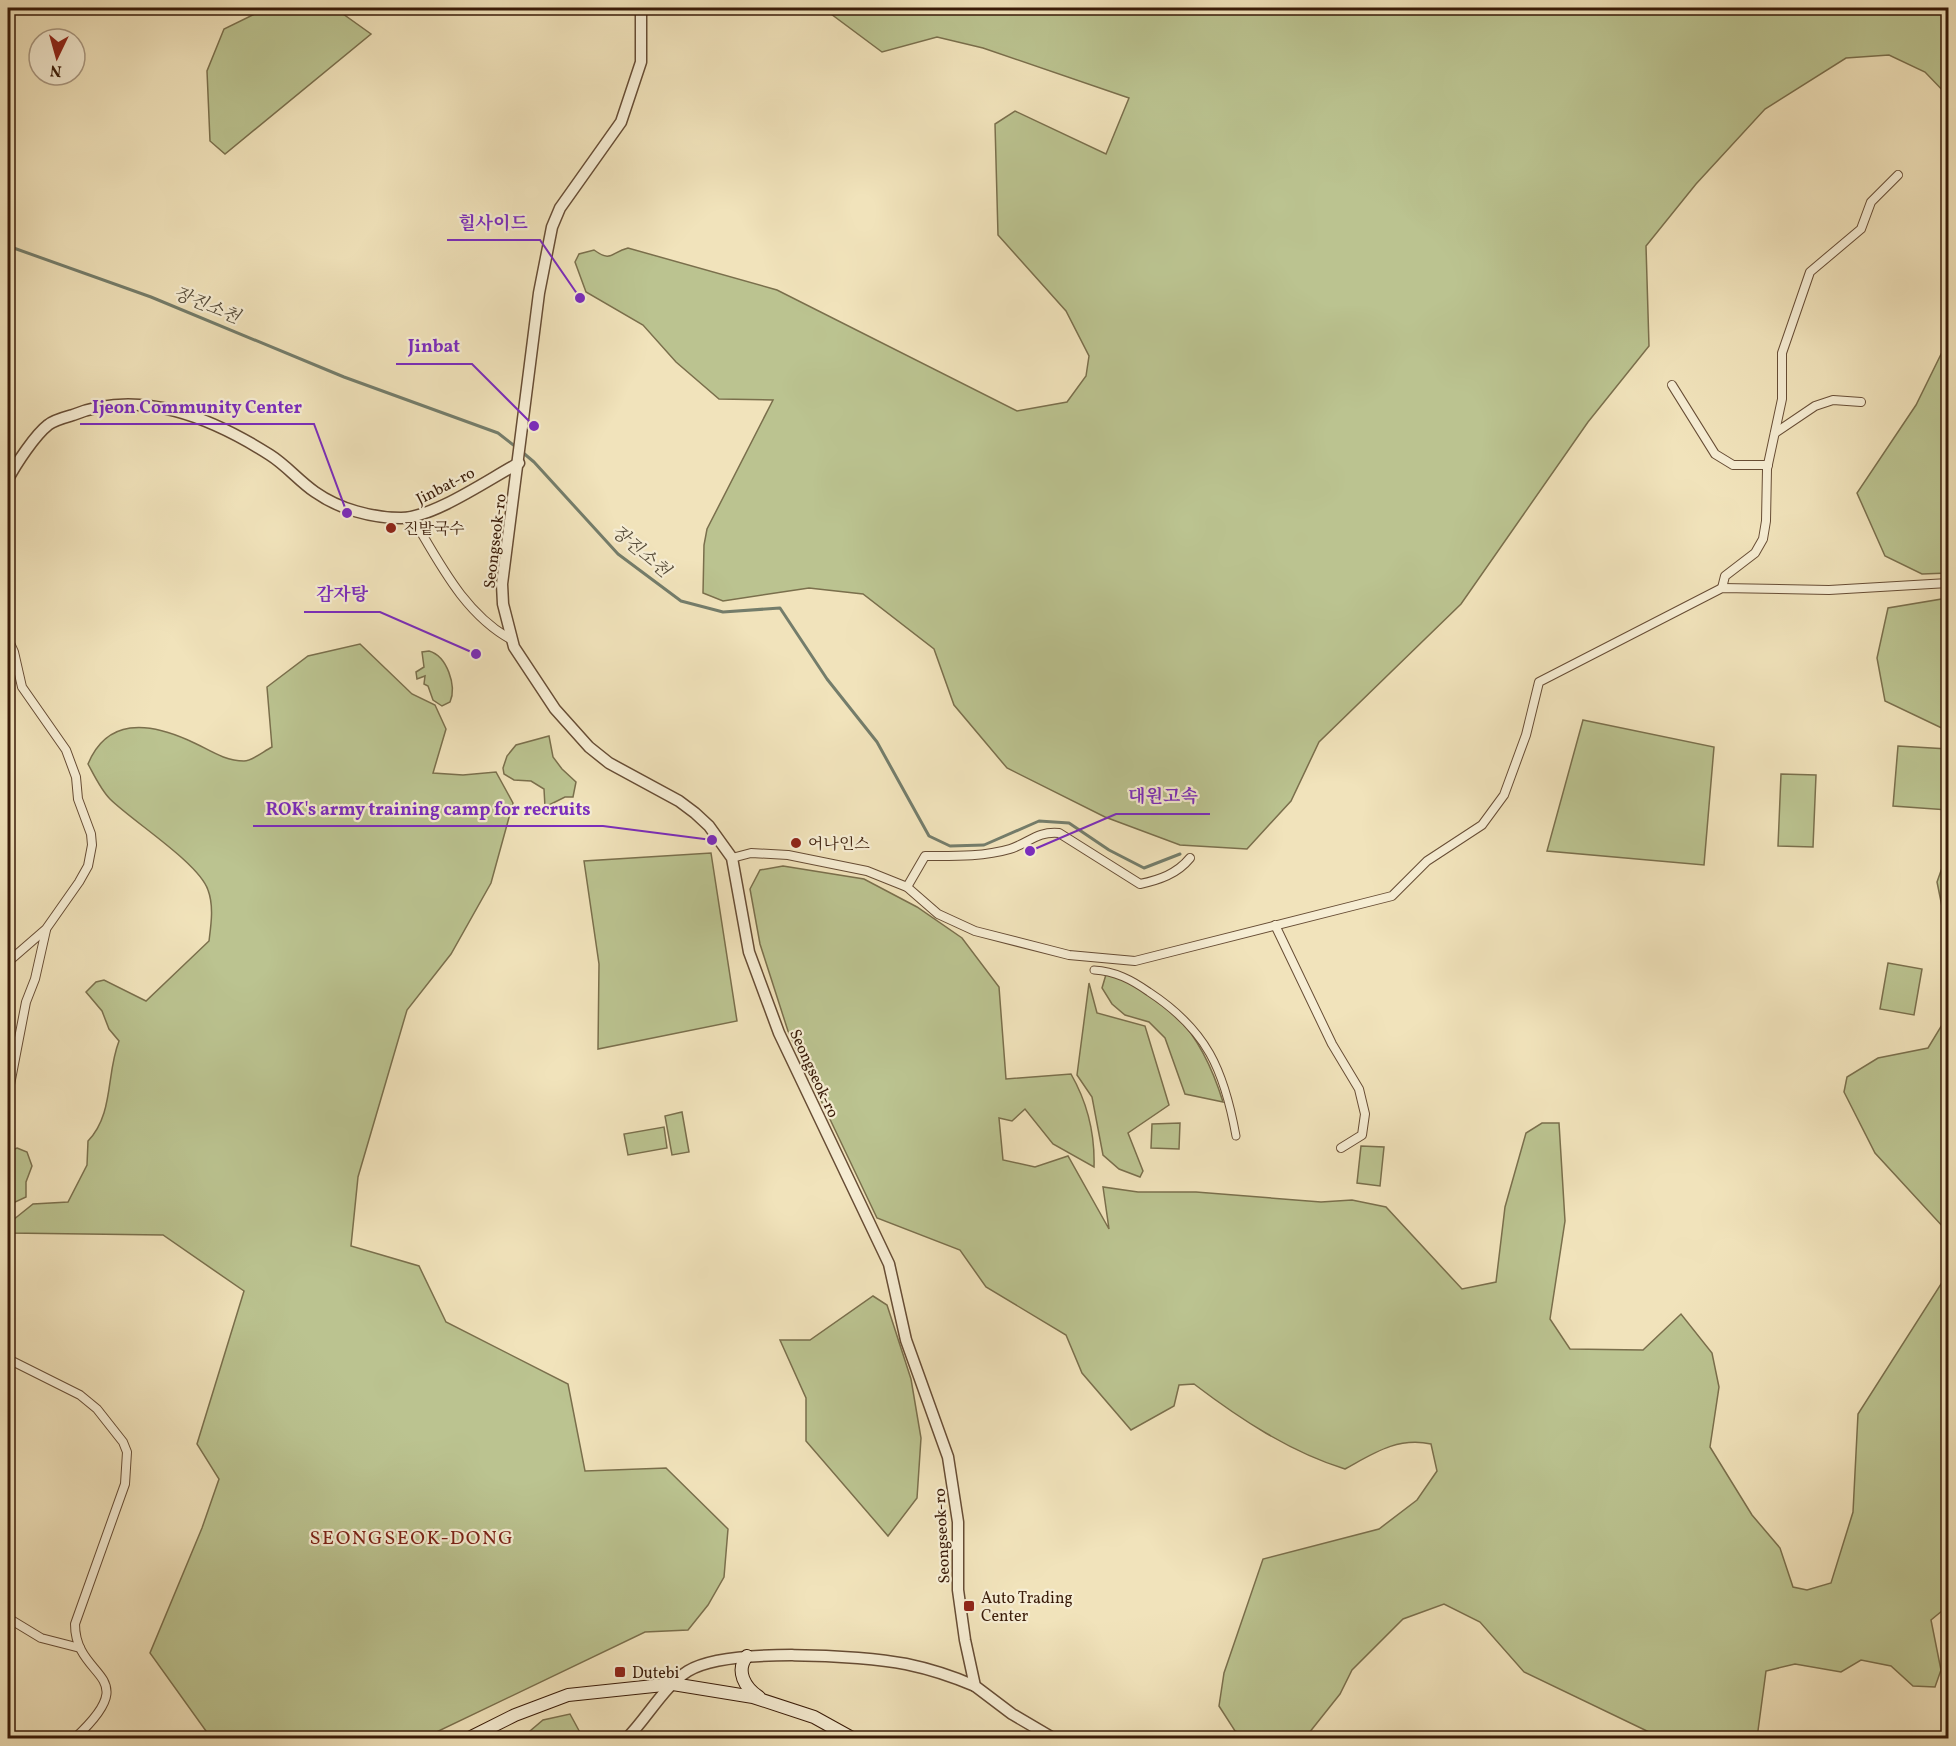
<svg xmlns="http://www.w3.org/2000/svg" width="1956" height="1746" font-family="Vollkorn,'Noto Serif KR',serif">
<rect width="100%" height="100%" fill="#f1e3bb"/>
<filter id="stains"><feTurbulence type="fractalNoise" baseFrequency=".00333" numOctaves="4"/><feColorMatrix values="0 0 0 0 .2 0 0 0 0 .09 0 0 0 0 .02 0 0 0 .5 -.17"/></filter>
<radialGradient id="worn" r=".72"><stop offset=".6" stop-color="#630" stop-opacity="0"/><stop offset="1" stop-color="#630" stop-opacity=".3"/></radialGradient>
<g fill="#bbc390" stroke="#7a6f4c" stroke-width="1.5">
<polygon points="267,8 294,8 303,12 343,14 371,34 225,154 210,141 207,71 224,29"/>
<path d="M823,8H1948V96L1925,72L1889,55L1846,58L1765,109L1696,184L1646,246L1649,346L1588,422L1461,604L1319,742L1291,801L1247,849L1180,845L1105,817L1007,768L954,705L934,649L863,594L809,588L723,601L703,593L704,545L707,529L773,400L719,399L676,362L643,325L586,292L575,262L579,254L594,250C612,263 611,252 628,248L777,290L1017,411L1067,402L1086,376L1089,356L1066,311L998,235L995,124L1015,111L1106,154L1129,98L983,48L937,37L882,52Z"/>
<polygon points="1948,340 1948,573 1922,574 1885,556 1857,493 1916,405"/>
<polygon points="1948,598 1948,731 1885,701 1877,658 1888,608"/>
<path d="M360,644L412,694L435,705L446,729L433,773L463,775L496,772L513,803L491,883L451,954L407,1010L358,1177L351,1246L419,1266L446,1322L568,1384L585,1471L666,1468L728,1529L724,1577L708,1605L688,1630L645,1632L424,1738H211L150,1653L202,1528L219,1479L197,1444L244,1291L163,1235L8,1233V1224L33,1204L68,1202L87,1165L88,1141C114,1114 106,1074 119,1041L109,1029L102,1011L86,992L96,982L104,980L146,1001L209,941C211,925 214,906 208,890C199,863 132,821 110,799C101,790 94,775 88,764C107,718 148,722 188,740C207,748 223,761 244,761C252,761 264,751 272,747L267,687L308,656Z"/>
<path d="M429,651C447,656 457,686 450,702L442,706L433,700L428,686L424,684L425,676L417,679L416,672L424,667L422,652Z"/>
<polygon points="1583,720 1714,747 1704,865 1547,851"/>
<polygon points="549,736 553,757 562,769 576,782 573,797 565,797 545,807 544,789 531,781 514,780 504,774 503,768 507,756 516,745"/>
<polygon points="1898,746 1948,749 1948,810 1893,806"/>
<polygon points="1781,774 1816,775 1813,847 1778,846"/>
<polygon points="1948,851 1948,936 1937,882"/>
<polygon points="711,853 737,1021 598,1049 599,964 584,861"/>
<path d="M783,866L864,879L917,907L962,938L999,987L1006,1079L1071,1074C1087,1102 1095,1135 1094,1167L1053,1144L1025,1109L1012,1121L999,1118L1003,1160L1035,1167L1068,1156L1109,1229L1103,1187L1138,1192H1196L1321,1202L1352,1200L1386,1207L1462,1289L1496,1282L1505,1207L1526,1133L1542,1123H1559L1565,1221L1550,1319L1570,1349L1643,1350L1681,1314L1712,1353L1719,1387L1710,1447L1752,1515L1780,1548L1793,1587L1807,1590L1831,1583L1853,1512L1858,1414L1948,1273V1606L1931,1620L1941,1670L1935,1687L1913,1686L1891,1666L1861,1660L1841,1672L1795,1664L1766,1671L1757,1738H1669L1649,1732L1524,1672L1480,1622L1444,1604L1403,1619L1352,1670L1340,1694L1305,1738H1254L1235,1731L1219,1706L1224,1673L1263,1559L1379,1529L1417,1500L1437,1471L1431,1444C1397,1437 1374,1453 1345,1469C1290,1452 1240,1419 1194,1384L1179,1385L1174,1406L1131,1430L1082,1373L1066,1335L986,1287L960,1250L877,1218L788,1031L760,944L750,889L760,870Z"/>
<polygon points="1888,963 1922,969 1914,1015 1880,1009"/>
<path d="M1107,971C1123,980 1141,987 1156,998C1192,1023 1211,1063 1223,1102L1185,1094L1165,1038L1149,1022L1125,1015L1112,1004L1102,988Z"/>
<polygon points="1089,983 1097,1013 1145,1026 1169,1105 1128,1133 1143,1171 1140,1177 1119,1169 1103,1155 1092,1097 1077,1075"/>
<polygon points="1948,1015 1948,1257 1945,1229 1875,1153 1844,1092 1847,1077 1878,1058 1928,1048"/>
<polygon points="682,1112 689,1152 672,1155 665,1116"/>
<polygon points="1180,1123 1179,1149 1151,1148 1152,1124"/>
<polygon points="664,1127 667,1148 628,1155 624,1134"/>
<polygon points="1361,1146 1384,1147 1380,1186 1357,1183"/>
<polygon points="17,1148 27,1152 32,1166 26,1182 26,1197 15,1202 8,1211 8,1152"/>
<polygon points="873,1296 887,1305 911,1379 921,1438 917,1498 888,1536 806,1441 806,1398 780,1340 810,1340"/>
<polygon points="570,1714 583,1738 532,1738 530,1731 543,1720"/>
</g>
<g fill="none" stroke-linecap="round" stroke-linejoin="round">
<g stroke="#747d6b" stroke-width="3">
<polyline points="8,246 151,297 344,377 498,433 516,447"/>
<polyline points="521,451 534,462 618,554 681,601 723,612 780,608 827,679 877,742 929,836 950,846 984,845 1039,821 1069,823 1109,850 1144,868 1180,854"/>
</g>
<g stroke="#674d35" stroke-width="9">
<path id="pedestrian" d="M1094,970C1115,971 1132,980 1149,992C1207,1030 1224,1070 1236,1136"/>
</g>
<g stroke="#674d35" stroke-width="10">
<g id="minor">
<polyline points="1672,385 1715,454 1733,465 1768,465"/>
<polyline points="1775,433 1815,406 1833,400 1861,402"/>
<path d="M412,517C439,562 464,614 512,640"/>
<polyline points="1722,588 1725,576 1755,553 1763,539 1766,521 1767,469 1782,399 1782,353 1810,272 1861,229 1871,202 1898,175"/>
<polyline points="8,639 14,652 22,687 66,750 76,777 78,799 91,834 92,845 88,866 79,882 46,929 8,962"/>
<polyline points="732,858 751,853 788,855 867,871 907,887 938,914 975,931 1069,955 1135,961 1392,896 1427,861 1482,825 1504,795 1526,735 1539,682 1722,588 1829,590 1948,583"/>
<path d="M907,887L925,856C952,856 983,857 1010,849C1029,843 1037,831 1059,833L1140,884C1159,880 1177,874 1190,858"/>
<polyline points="1275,925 1332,1044 1359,1089 1365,1114 1362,1135 1341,1148"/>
<polyline points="8,1095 26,1002 35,979 46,930"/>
<path d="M8,1359L80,1395L97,1409L123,1442L127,1452L125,1484L75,1624C75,1681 146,1672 75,1738"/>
<polyline points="8,1618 41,1638 80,1648"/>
</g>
</g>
<g stroke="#674d35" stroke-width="13">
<g id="tertiary">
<polyline points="641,8 641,62 621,122 560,208 552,227 539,293 502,584 503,604 514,647 555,709 589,747 609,763 679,801 695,813 709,826 732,858 749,952 779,1033 889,1264 906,1340 948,1457 958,1522 958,1590 965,1640 975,1686 1012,1714 1053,1738"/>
<path d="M8,479C16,464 35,435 48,425C54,420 66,417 73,415C141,388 212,418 270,455C286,465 299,481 315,492C339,509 372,518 401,518C433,518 489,479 519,463"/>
<path d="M627,1738C647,1718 664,1686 688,1671C727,1647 860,1655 906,1664C930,1669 952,1676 975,1686"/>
</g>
</g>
<g stroke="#391b08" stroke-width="14">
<g id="secondary">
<path d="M747,1656C735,1671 745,1688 759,1697"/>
<polyline points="469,1738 515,1715 568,1695 673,1684 753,1697 814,1717 852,1738"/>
</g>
</g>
<use href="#pedestrian" stroke="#f6edd3" stroke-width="7"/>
<use href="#minor" stroke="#f6edd3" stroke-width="8"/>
<use href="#tertiary" stroke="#f6edd3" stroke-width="10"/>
<use href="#secondary" stroke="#f6edd3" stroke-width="12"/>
</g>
<g fill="#8f2418" stroke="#f6edd3" stroke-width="2">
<circle cx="391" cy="528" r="6"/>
<circle cx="796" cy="843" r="6"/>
<rect x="963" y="1600" width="12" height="12" rx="3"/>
<rect x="614" y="1666" width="12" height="12" rx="3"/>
</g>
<g text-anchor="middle" stroke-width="4.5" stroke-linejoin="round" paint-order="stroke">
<g font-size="16" fill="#391b08" stroke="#f6edd3">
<text transform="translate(445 485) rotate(-27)" y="6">Jinbat-ro</text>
<text transform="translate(494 541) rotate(-83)" y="6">Seongseok-ro</text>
<text transform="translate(815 1073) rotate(65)" y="6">Seongseok-ro</text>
<text transform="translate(941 1536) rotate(-93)" y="6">Seongseok-ro</text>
</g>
<g font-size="16" fill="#391b08" stroke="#f6edd3" text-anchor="start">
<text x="403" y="534">진밭국수</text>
<text x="808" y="849">어나인스</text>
<text x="981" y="1603">Auto Trading<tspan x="981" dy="18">Center</tspan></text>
<text x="632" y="1678">Dutebi</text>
</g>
<g font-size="18" font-style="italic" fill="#564c3a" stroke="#f6edd3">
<text transform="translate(207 305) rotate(22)" y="6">장진소천</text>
<text transform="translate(641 551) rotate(40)" y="6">장진소천</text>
</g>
<g font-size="20" letter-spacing="1.5" fill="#7a1f14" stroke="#f6edd3">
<text x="412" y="1544">SEONGSEOK-DONG</text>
</g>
</g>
<path fill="none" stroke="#7b2cbf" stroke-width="2" d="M580 298L540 240H447M534 426L472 364H396M347 513L314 424H80M476 654L380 612H304M1030 851L1116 814H1210M712 840L603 826H253"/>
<g fill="#7b2cbf" stroke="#f6edd3" stroke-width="2">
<circle cx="580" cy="298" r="6"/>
<circle cx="534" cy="426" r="6"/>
<circle cx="347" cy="513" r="6"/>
<circle cx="476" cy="654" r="6"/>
<circle cx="1030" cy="851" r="6"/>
<circle cx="712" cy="840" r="6"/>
</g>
<g font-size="18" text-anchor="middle" font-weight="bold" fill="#7b2cbf" stroke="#f6edd3" stroke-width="4.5" stroke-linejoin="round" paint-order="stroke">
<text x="493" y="229">힐사이드</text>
<text x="434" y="352">Jinbat</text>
<text x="197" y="413">Ijeon Community Center</text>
<text x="342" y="600">감자탕</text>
<text x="1163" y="802">대원고속</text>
<text x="428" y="815">ROK's army training camp for recruits</text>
</g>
<rect width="1956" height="1746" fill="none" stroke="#f1e3bb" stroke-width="30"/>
<rect x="9" y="9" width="1938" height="1728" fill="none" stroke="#391b08" stroke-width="3"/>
<rect x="15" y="15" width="1926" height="1716" fill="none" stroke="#391b08" stroke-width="1.5"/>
<g transform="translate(57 57) rotate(185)"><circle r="28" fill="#f6edd3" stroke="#aa9982" stroke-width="1.5"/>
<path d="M0-4.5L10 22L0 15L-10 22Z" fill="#8f2418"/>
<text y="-9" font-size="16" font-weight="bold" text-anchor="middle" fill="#391b08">N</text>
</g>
<rect width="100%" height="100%" filter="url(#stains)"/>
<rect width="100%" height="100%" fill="url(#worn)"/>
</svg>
